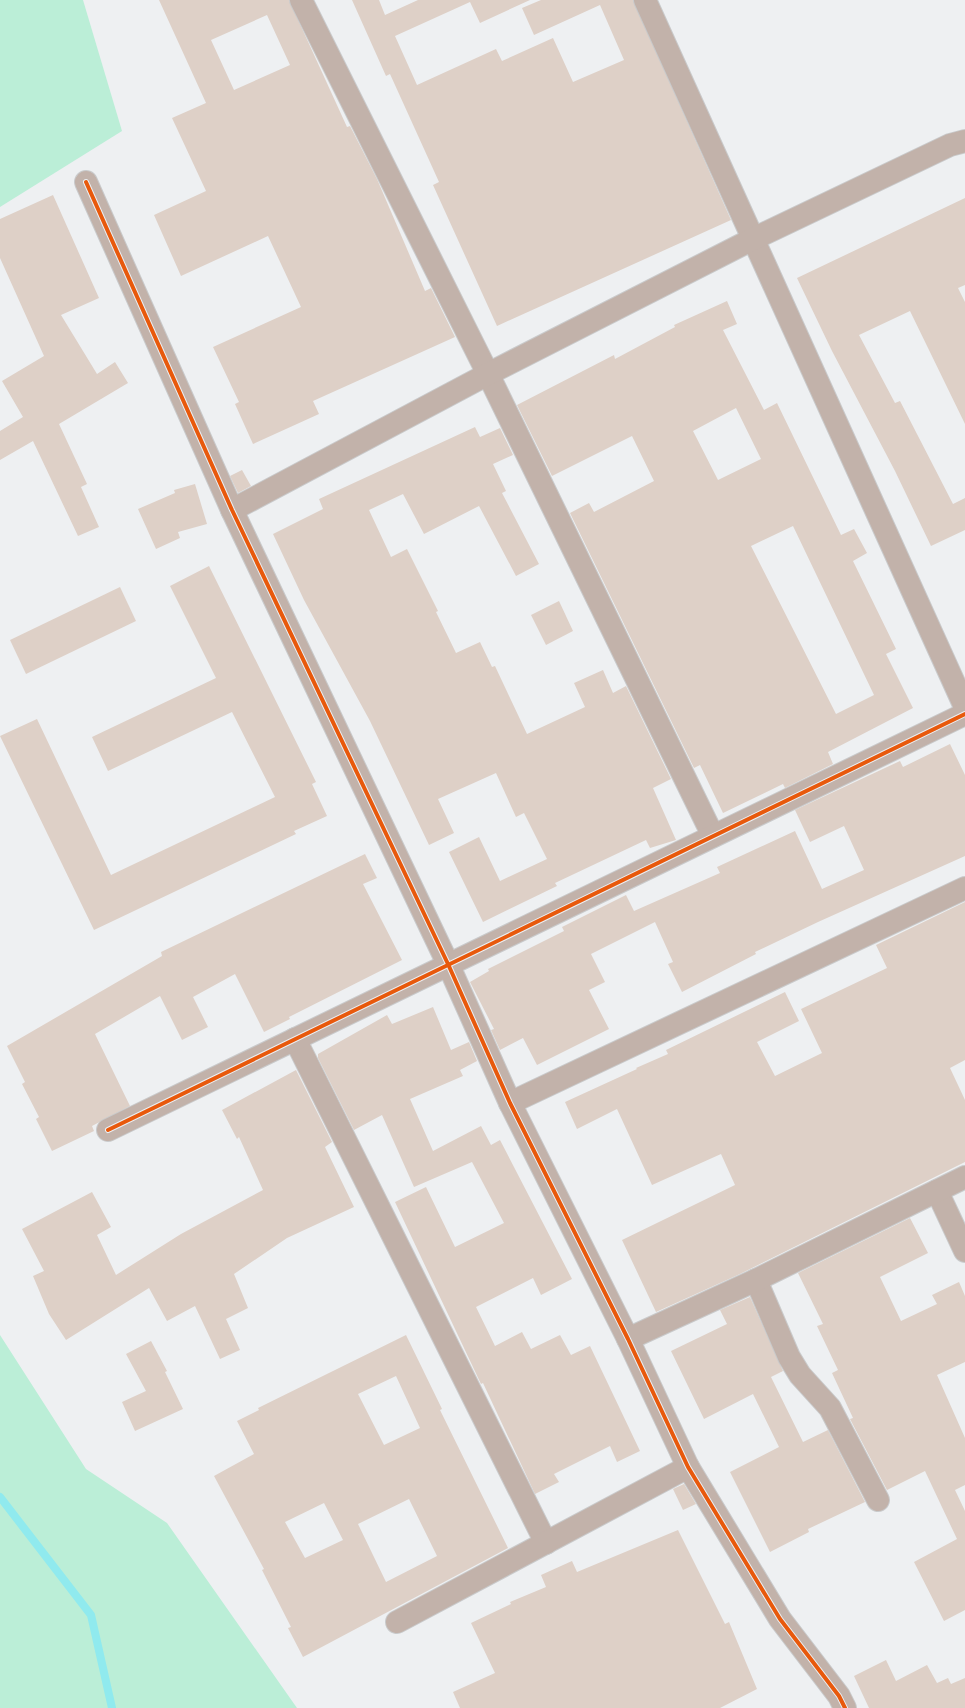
<svg xmlns="http://www.w3.org/2000/svg" width="965" height="1708" font-family="Signika,sans-serif">
<rect width="100%" height="100%" fill="#eef0f2"/>
<g fill="#bbeed7">
<polygon points="0,0 83,0 122,131 0,207"/>
<polygon points="0,1335 86,1469 167,1523 297,1708 0,1708"/>
</g>
<g fill="none" stroke-linecap="round" stroke-linejoin="round">
<polyline stroke="#90eaee" stroke-width="8" points="0,1497 91,1615 112,1708"/>
</g>
<g fill="#ded0c7" fill-rule="evenodd">
<path d="M159,0H289L347,127L350,126L377,179L425,291L431,288L455,337L313,401L319,414L253,444L235,404L239,402L213,347L301,307L268,236L181,276L154,215L206,191L172,118L206,103ZM267,15L290,65L234,90L211,40Z"/>
<polygon points="352,0 379,0 385,15 418,0 530,0 480,23 470,2 395,36 417,85 496,49 502,61 553,38 573,82 624,60 600,5 534,35 522,8 541,0 633,0 731,220 497,326 433,185 439,182 390,74 386,76"/>
<polygon points="53,195 99,298 61,315 97,374 115,362 128,383 59,424 87,484 81,487 99,527 78,536 33,441 0,460 0,431 23,417 2,381 44,356 0,258 0,219"/>
<polygon points="965,198 965,285 958,288 965,302 965,424 910,311 859,335 895,403 900,401 953,504 965,498 965,530 931,546 895,471 832,351 797,278"/>
<path d="M727,301L737,324L723,330L764,410L777,403L841,535L854,529L867,553L853,561L896,649L886,654L913,708L828,752L833,764L785,788L783,784L723,813L700,765L694,768L570,513L589,503L594,512L654,481L632,436L552,476L517,405L614,355L615,359L675,327L674,325ZM736,408L761,459L718,480L693,431ZM793,526L874,695L836,714L751,546Z"/>
<polygon points="475,427 480,437 500,428 513,455 493,464 506,491 502,493 539,564 516,576 479,506 424,534 403,494 369,510 391,557 407,549 438,611 436,612 456,653 480,642 492,667 495,666 527,734 585,707 574,683 603,670 613,693 626,686 671,779 653,788 676,840 650,848 646,840 555,883 557,886 483,922 449,852 479,837 500,881 547,859 524,813 516,817 496,773 438,799 454,833 429,845 370,721 304,600 273,534 323,509 319,499"/>
<polygon points="242,470 251,486 238,493 230,476"/>
<polygon points="195,484 207,524 178,532 180,538 156,549 138,509 175,493 174,490"/>
<polygon points="209,566 316,782 312,784 327,816 294,831 296,834 94,930 0,736 37,719 111,875 275,797 232,712 108,771 92,737 216,678 170,586"/>
<polygon points="120,587 136,621 26,674 10,640"/>
<polygon points="559,601 573,631 546,645 531,615"/>
<polygon points="950,744 965,775 965,856 818,922 755,952 756,954 682,992 668,964 673,962 655,922 591,954 605,982 589,990 609,1029 537,1065 523,1038 500,1050 491,1030 494,1029 470,982 489,971 488,969 564,931 562,927 626,895 634,911 720,873 717,867 795,831 822,889 864,870 844,826 810,842 795,810 900,761 903,767"/>
<polygon points="365,854 377,878 363,884 402,960 289,1017 290,1019 264,1032 235,974 193,997 208,1027 182,1040 160,996 95,1034 130,1106 92,1126 94,1131 52,1151 36,1119 39,1117 22,1084 25,1082 7,1046 162,956 161,952"/>
<polygon points="965,902 965,1060 950,1068 965,1100 965,1162 740,1274 656,1312 622,1240 735,1185 721,1154 652,1185 617,1109 577,1129 565,1102 637,1069 636,1068 668,1054 666,1050 785,992 799,1021 757,1042 775,1076 822,1053 801,1009 887,968 876,945"/>
<polygon points="433,1007 451,1050 469,1042 477,1061 460,1070 463,1076 410,1099 433,1151 481,1126 491,1145 500,1140 572,1279 541,1295 533,1278 476,1307 495,1346 522,1332 531,1349 560,1335 571,1355 590,1346 640,1451 617,1462 610,1446 554,1474 559,1482 535,1494 483,1383 481,1384 395,1202 426,1187 455,1247 504,1223 472,1162 414,1187 382,1115 354,1130 318,1058 318,1054 387,1015 392,1024"/>
<polygon points="296,1070 332,1142 325,1147 354,1207 287,1238 234,1274 248,1308 226,1319 240,1350 220,1359 195,1306 167,1321 149,1288 66,1340 49,1314 33,1276 44,1271 22,1229 92,1192 111,1227 97,1235 116,1275 181,1234 263,1190 239,1137 237,1139 222,1110"/>
<polygon points="910,1218 928,1253 880,1277 901,1321 937,1304 932,1295 959,1282 965,1296 965,1362 937,1375 965,1438 965,1485 955,1490 965,1511 965,1610 944,1621 914,1562 957,1539 925,1471 887,1490 850,1419 853,1418 832,1373 838,1370 817,1326 823,1324 798,1273"/>
<polygon points="750,1297 783,1371 771,1377 803,1442 828,1430 865,1502 808,1529 809,1532 770,1552 730,1472 779,1447 753,1394 704,1419 671,1351 727,1324 720,1310"/>
<path d="M406,1335L442,1409L440,1410L508,1548L303,1657L288,1628L291,1627L262,1570L264,1569L214,1476L254,1454L237,1421L259,1410L258,1408ZM396,1376L420,1428L384,1445L358,1394ZM409,1499L437,1556L386,1582L358,1524ZM324,1503L343,1540L305,1558L285,1522Z"/>
<polygon points="151,1341 167,1371 165,1372 183,1409 135,1431 122,1402 146,1391 126,1354"/>
<polygon points="684,1484 696,1504 683,1510 673,1489"/>
<polygon points="678,1530 725,1624 729,1622 757,1689 720,1708 460,1708 453,1692 495,1673 471,1623 511,1604 510,1602 546,1587 541,1575 572,1561 577,1572"/>
<polygon points="886,1660 896,1681 927,1665 937,1683 948,1678 951,1684 965,1678 965,1708 869,1708 854,1676"/>
</g>
<g fill="none" stroke-linecap="round" stroke-linejoin="round">
<g stroke="#c9cacb" stroke-width="24">
<g id="minor">
<polyline points="301,0 488,374 713,836"/>
<polyline points="645,0 965,707"/>
<polyline points="86,182 232,510 448,964 510,1103 628,1339 688,1467 780,1619 839,1696 845,1708"/>
<polyline points="232,510 488,374 753,239 950,145 965,141"/>
<polyline points="295,1039 546,1543"/>
<polyline points="510,1103 965,888"/>
<polyline points="108,1130 965,714"/>
<polyline points="937,1191 965,1251"/>
<polyline points="756,1280 789,1357 800,1375 830,1408 878,1500"/>
<polyline points="628,1339 756,1280 965,1177"/>
<polyline points="397,1622 688,1467"/>
</g>
</g>
<use href="#minor" stroke="#c2b2aa" stroke-width="22"/>
<g stroke="#ecf0f4" stroke-width="6">
<g id="cycleway">
<polyline points="86,182 232,510 448,964 510,1103 628,1339 688,1467 780,1619 839,1696 845,1708"/>
<polyline points="108,1130 965,714"/>
</g>
</g>
<use href="#cycleway" stroke="#e8590c" stroke-width="4"/>
</g>
</svg>
